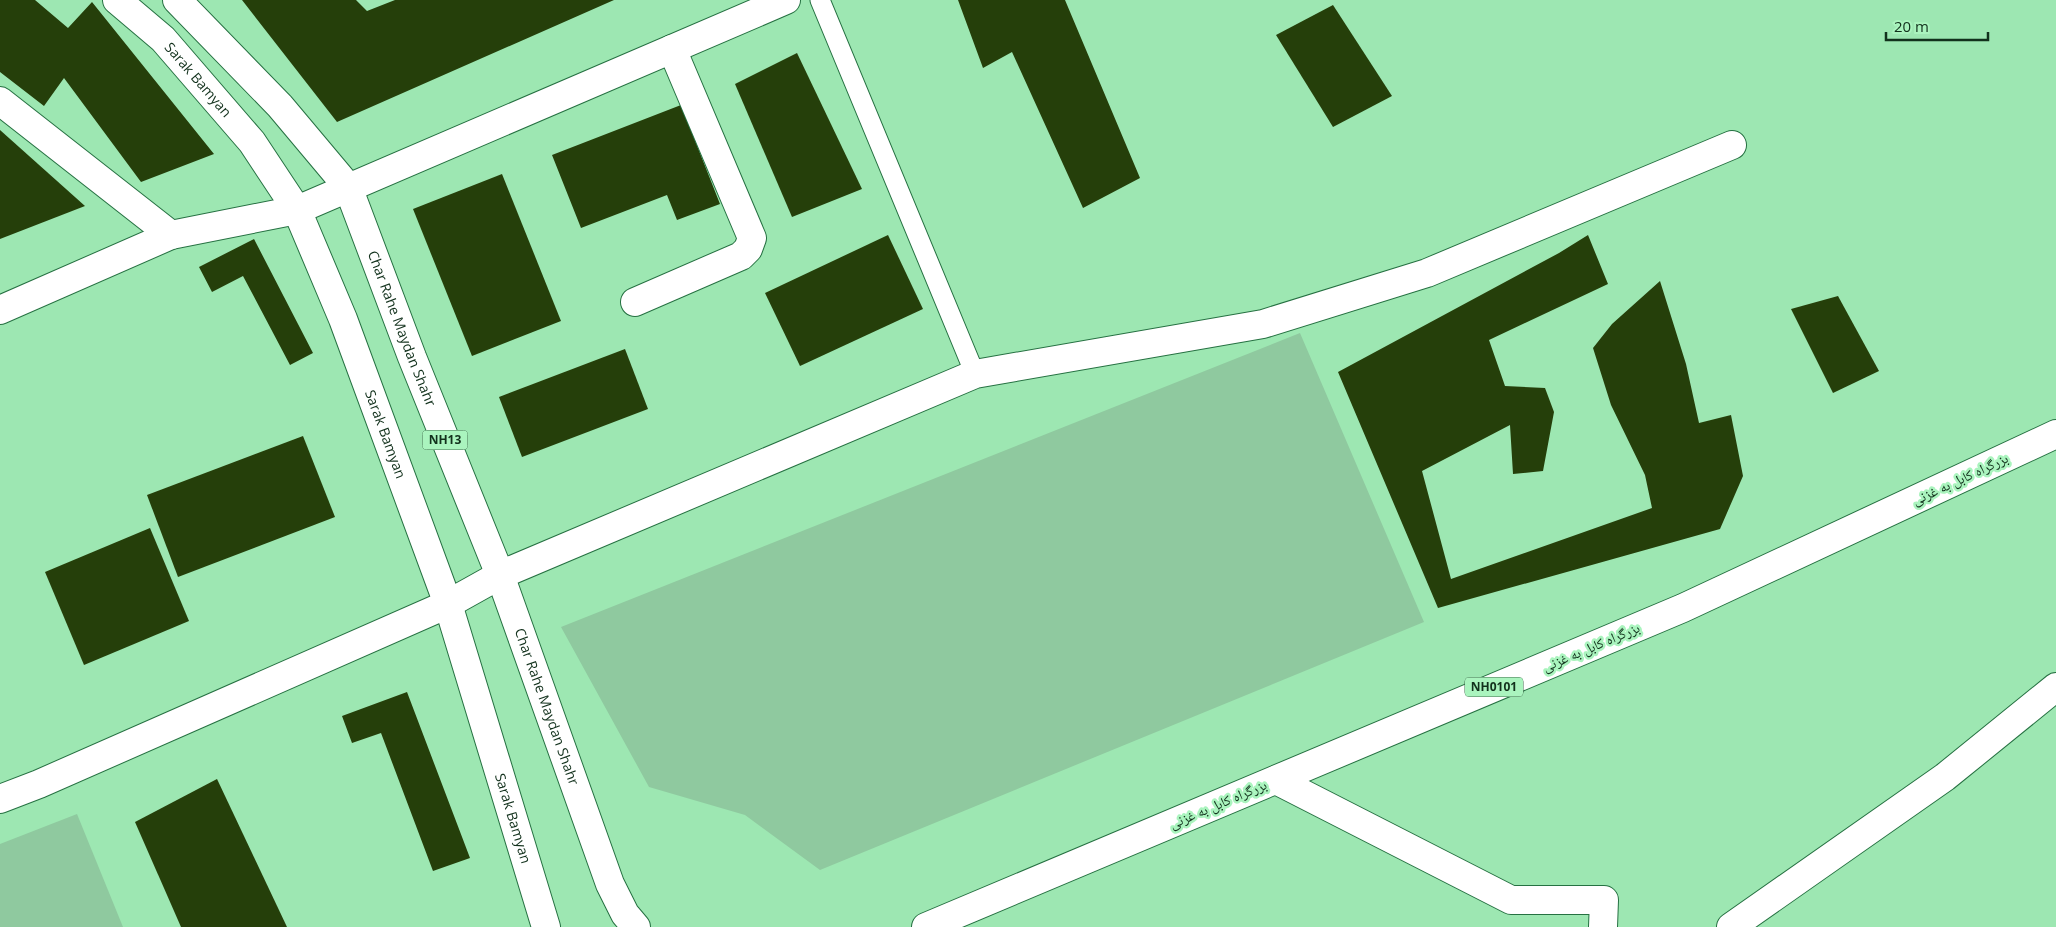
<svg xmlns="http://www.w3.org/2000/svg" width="2056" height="927" font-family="'Open Sans','Noto Naskh Arabic',sans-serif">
<rect width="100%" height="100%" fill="#9de7b2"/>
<g fill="#8fc99f">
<polygon points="1300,333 1424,622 820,870 745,815 649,787 561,627"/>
<polygon points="77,814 123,927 0,927 0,844"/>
</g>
<g fill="#253f0a">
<polygon points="0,0 35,0 68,28 92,2 214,154 141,182 64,78 44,106 0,72"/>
<polygon points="242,0 356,0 367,11 395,0 614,0 337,122"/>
<polygon points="958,0 1065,0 1140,178 1083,208 1012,52 983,68"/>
<polygon points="1333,5 1392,96 1333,127 1276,35"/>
<polygon points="797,53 862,189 792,217 735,84"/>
<polygon points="681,105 720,204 677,220 667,195 581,228 552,155"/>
<polygon points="0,130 85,206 0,239"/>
<polygon points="502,174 561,321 472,356 413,209"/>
<polygon points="888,235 923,309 800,366 765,293"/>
<polygon points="1588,235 1608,284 1489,340 1505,386 1545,388 1554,412 1543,471 1513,474 1510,425 1422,471 1451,579 1652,508 1645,475 1611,405 1593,348 1612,324 1660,281 1686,364 1699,423 1731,415 1743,476 1720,529 1438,608 1338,372 1559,253"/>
<polygon points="254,239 313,353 290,365 243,276 212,292 199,267"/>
<polygon points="1838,296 1879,371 1833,393 1791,309"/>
<polygon points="625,349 648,409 522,457 499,397"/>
<polygon points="303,436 335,517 178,577 147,495"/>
<polygon points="150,528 189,621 84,665 45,572"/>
<polygon points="407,692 470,858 433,871 381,733 352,743 342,716"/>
<polygon points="217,779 287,927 181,927 135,822"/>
</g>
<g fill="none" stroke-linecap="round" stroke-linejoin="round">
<g stroke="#267142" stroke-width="21">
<polyline id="service" points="820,0 975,374"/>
</g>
<g stroke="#267142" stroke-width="30">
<g id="minor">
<polyline points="0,101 171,235"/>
<polyline points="635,302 741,256 748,249 752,238 672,49"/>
<polyline points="0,310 171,235 297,210 786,0"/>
<polyline points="1276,780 1511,900 1604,900 1603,927"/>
<polyline points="0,799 39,784 448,604 500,575 975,374 1263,324 1427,273 1732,145"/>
<polyline points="1731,927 1945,777 2056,687"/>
</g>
</g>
<g stroke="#267142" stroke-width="30">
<g id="primary">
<path id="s1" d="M117,0L163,39L252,142L297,210L343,319L448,604L546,927"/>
<path id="s2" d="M177,0L280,106L348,187L412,357L500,575L610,884L625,914L636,927"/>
</g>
</g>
<g stroke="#267142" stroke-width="30">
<polyline id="trunk" points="926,927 1683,608 2056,434"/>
</g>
<use href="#service" stroke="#fff" stroke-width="19"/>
<use href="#minor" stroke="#fff" stroke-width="28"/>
<use href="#primary" stroke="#fff" stroke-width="28"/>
<use href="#trunk" stroke="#fff" stroke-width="28"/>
</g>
<g text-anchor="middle" stroke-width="5" stroke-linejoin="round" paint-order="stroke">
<g fill="#aaf4be" stroke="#406c4d" stroke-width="1">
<rect x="422.5" y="430.5" width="45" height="19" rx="4"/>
<rect x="1465" y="677.5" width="58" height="19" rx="4"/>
</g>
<g font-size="12" font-weight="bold" fill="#12311c">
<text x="445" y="444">NH13</text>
<text x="1494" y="691">NH0101</text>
</g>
<g font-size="14" fill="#12311c" stroke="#aaf4be">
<text dy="5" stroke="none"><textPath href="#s1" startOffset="114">Sarak Bamyan</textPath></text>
<text dy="5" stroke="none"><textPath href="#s2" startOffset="405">Char Rahe Maydan Shahr</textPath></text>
<text dy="5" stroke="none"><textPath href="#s1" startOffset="519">Sarak Bamyan</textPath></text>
<text transform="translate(1960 479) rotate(-25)" y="5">بزرگراه کابل به غزنی</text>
<text transform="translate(1591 647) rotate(-23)" y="5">بزرگراه کابل به غزنی</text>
<text dy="5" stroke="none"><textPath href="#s2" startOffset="810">Char Rahe Maydan Shahr</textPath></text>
<text transform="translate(1218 804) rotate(-23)" y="5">بزرگراه کابل به غزنی</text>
<text dy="5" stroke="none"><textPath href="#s1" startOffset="924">Sarak Bamyan</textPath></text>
</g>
</g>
<path d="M1886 32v8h102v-8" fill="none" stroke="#12311c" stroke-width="2.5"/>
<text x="1894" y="32" font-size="15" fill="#12311c" stroke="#aaf4be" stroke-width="4" paint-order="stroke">20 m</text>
</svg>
